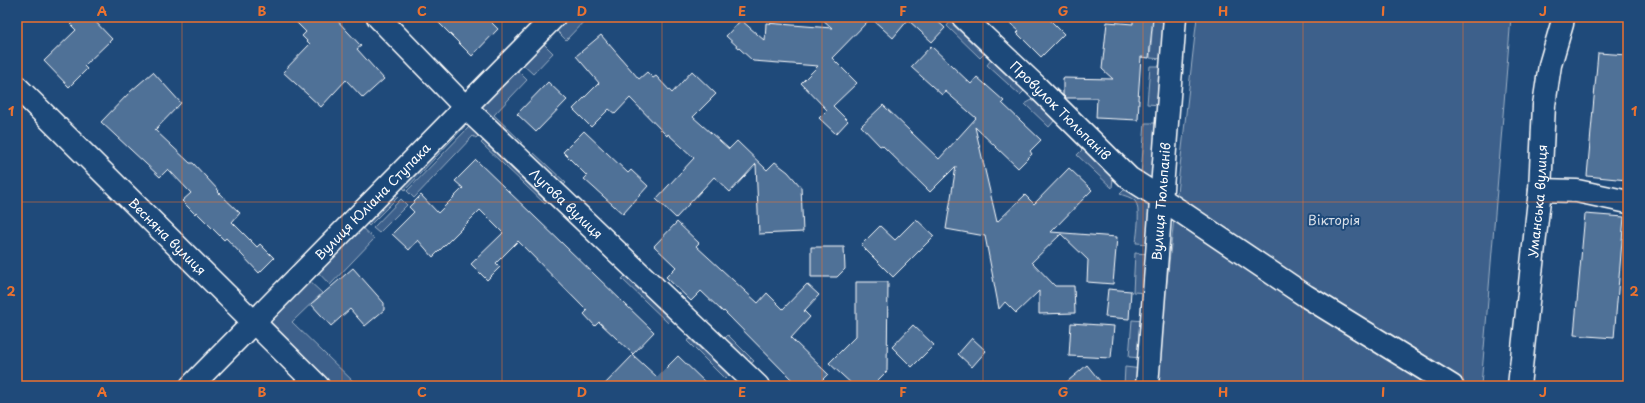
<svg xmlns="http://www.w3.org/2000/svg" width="1645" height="403" font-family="'Playpen Sans',sans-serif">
<rect width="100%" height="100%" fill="#1f4a7a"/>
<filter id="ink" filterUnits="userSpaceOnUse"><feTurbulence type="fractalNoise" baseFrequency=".025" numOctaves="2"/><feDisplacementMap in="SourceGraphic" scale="8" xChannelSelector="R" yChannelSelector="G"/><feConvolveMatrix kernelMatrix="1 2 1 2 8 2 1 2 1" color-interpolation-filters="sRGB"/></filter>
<g filter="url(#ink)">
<g fill="#3c618b" stroke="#9eb0c5">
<polygon points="563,17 588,17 566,40 553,27"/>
<polygon points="1197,17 1511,17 1481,386 1155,386"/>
<polygon points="1153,20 1166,22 1163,59 1150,58"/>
<polygon points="950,22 984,54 980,58 947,26"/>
<polygon points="540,40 553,53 533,74 520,62"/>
<polygon points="991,60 1024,91 1020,95 987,65"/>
<polygon points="1150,66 1161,66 1160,105 1147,104"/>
<polygon points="515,68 527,80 494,115 522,142 517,148 481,109 480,104"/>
<polygon points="1032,100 1039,104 1055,120 1049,127 1025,104"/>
<polygon points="462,120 466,125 405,190 399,183"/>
<polygon points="1145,123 1158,123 1155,182 1141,175"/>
<polygon points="469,127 478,136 476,138 473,136 414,198 407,191"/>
<polygon points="483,141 547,202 545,204 481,143"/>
<polygon points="1086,146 1112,173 1113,178 1112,188 1077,155"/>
<polygon points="534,153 566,183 560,189 529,159"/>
<path d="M1124,190C1136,192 1145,203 1153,212L1151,244L1136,243C1137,233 1141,208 1135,201C1131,197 1125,196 1120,194Z"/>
<polygon points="392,191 398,197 369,226 364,220"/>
<polygon points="401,199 407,205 379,233 373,228"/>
<polygon points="359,225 374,239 330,285 315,269"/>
<polygon points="1135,253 1150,254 1148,293 1133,292"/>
<polygon points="625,276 671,320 668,323 622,279"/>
<polygon points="307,279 322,293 292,322 358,386 332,386 265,321"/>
<polygon points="1132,320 1145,321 1142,358 1129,357"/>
<polygon points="728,335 754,361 746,368 720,343"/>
<polygon points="690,339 729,375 725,379 687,341"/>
<polygon points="1125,367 1142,369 1141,386 1124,386"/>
</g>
<g fill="#507197" stroke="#fff">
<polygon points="79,17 91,17 112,39 84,66 87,69 69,87 44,61 76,30 71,25"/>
<polygon points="291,17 334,17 361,46 357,49 384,79 363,98 346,80 321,107 283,72 310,44 302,36 306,32"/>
<polygon points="433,17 486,17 498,29 472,56"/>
<polygon points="820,17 933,17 945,28 932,42 908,20 893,38 871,18 832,58 857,83 833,106 848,121 836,134 819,118 827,110 801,83 818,66 753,61 726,36 741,20 765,41 766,23 832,28"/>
<polygon points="1003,17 1047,17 1064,34 1041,57 1017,33 1019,31"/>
<polygon points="1133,17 1153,17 1149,58 1141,57 1138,100 1139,100 1138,120 1096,118 1097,98 1066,98 1063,95 1063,78 1113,79 1102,69 1107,22 1133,24"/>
<polygon points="601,35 639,79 647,72 653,78 656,76 672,93 692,71 716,94 693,117 729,149 737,141 767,170 775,162 788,172 801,187 803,232 759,234 756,164 730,192 714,177 676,218 656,199 694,158 668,134 667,136 630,98 615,114 609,109 591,127 573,109 599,83 576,56"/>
<polygon points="931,46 971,84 977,77 1004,101 1002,103 1041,140 1030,151 1032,154 1018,168 975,127 997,222 1025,195 1034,204 1069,168 1092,190 1051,232 1117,237 1113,284 1087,282 1088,260 1061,234 1032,262 1055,286 1074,286 1075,313 1039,314 1039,291 1016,313 1005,302 999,309 985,236 946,229 956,166 930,192 882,145 880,146 861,126 883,105 939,159 976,118 945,91 942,95 911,67"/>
<polygon points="1598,53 1628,55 1627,180 1587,176"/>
<polygon points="153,72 181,103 155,130 190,163 193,163 219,191 218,192 240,213 232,222 257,247 260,244 274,258 259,273 226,238 224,240 196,212 195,214 182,201 191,193 168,169 160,177 101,122 131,91"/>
<polygon points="548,82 567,100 536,132 517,114"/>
<polygon points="584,131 628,173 631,170 648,186 623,214 584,179 587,176 563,152"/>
<polygon points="476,160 654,332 633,354 599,322 595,326 584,314 587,311 518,241 496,263 500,267 487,280 471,264 503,233 480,210 433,257 418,240 409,250 392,234 414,212 409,207 421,195 438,213 463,188 455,181"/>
<polygon points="1585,214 1624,217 1614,338 1574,335"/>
<polygon points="916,219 934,236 893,277 861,245 880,226 895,240"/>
<polygon points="677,222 699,243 696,246 758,303 767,293 783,309 807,284 819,295 804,311 810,317 791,338 828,374 816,386 798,386 724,311 723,312 701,291 691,301 666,277 676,267 654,246"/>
<polygon points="811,247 844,247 845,269 837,277 811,277"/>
<polygon points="353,268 384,303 384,310 365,326 350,309 331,326 311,304"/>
<polygon points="856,282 888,282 887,371 872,386 854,386 829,363 856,336"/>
<polygon points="1108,289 1131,291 1129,319 1105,317"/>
<polygon points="1071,323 1114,326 1111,358 1069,356"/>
<polygon points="913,325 934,345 912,367 892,347"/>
<polygon points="972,338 986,351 972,367 958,354"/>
<polygon points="633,355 657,377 678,356 709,386 603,386"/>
<polygon points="1087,365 1104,386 1062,386"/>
</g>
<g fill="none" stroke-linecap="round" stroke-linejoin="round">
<g stroke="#fff" stroke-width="25">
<g id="minor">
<path id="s1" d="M378,17L465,107L758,386"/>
<path id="s2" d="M963,17L1036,86L1129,178L1162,199L1306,296L1452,386"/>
<path id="s3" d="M17,87L318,386"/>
<polyline points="1540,190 1577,191 1628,202"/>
<path id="s4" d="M191,386L554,17"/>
<path id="s5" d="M1147,386L1175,17"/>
<path id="s6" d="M1519,386L1540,190L1544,105L1550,65L1562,24L1563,17"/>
</g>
</g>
<use href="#minor" stroke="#1f4a7a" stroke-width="22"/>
</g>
</g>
<path fill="none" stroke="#eb7230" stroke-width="1" stroke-opacity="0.55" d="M182,17V386M342,17V386M502,17V386M662,17V386M822,17V386M983,17V386M1143,17V386M1303,17V386M1463,17V386M17,202H1628"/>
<g text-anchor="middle" stroke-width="4" stroke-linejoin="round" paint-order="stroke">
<g font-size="13" fill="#fff" stroke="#1f4a7a">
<text dy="5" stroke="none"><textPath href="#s2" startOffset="135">Провулок Тюльпанів</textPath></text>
<text dy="5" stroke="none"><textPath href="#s6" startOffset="186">Уманська вулиця</textPath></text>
<text dy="5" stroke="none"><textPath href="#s4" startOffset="259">Вулиця Юліана Ступака</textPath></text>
<text dy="5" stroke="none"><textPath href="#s5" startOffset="185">Вулиця Тюльпанів</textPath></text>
<text dy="5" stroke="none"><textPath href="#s1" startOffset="265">Лугова вулиця</textPath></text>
<text dy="5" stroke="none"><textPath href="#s3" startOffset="212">Весняна вулиця</textPath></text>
</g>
<g font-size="13" fill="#d8dfe8" stroke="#1f4a7a">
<text x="1334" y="225">Вікторія</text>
</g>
</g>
<rect width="1645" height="403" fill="none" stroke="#1f4a7a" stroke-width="44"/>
<rect x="22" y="22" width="1601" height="359" fill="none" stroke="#eb7230" stroke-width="1.5"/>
<g font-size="13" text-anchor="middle" font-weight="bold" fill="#eb7230">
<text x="102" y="16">A</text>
<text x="262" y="16">B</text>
<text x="422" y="16">C</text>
<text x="582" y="16">D</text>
<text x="742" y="16">E</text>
<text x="903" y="16">F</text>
<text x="1063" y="16">G</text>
<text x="1223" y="16">H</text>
<text x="1383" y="16">I</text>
<text x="1543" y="16">J</text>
<text x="11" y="116">1</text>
<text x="1634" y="116">1</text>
<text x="11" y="296">2</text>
<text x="1634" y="296">2</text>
<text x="102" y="397">A</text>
<text x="262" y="397">B</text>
<text x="422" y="397">C</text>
<text x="582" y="397">D</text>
<text x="742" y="397">E</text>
<text x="903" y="397">F</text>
<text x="1063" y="397">G</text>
<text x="1223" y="397">H</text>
<text x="1383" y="397">I</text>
<text x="1543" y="397">J</text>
</g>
</svg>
